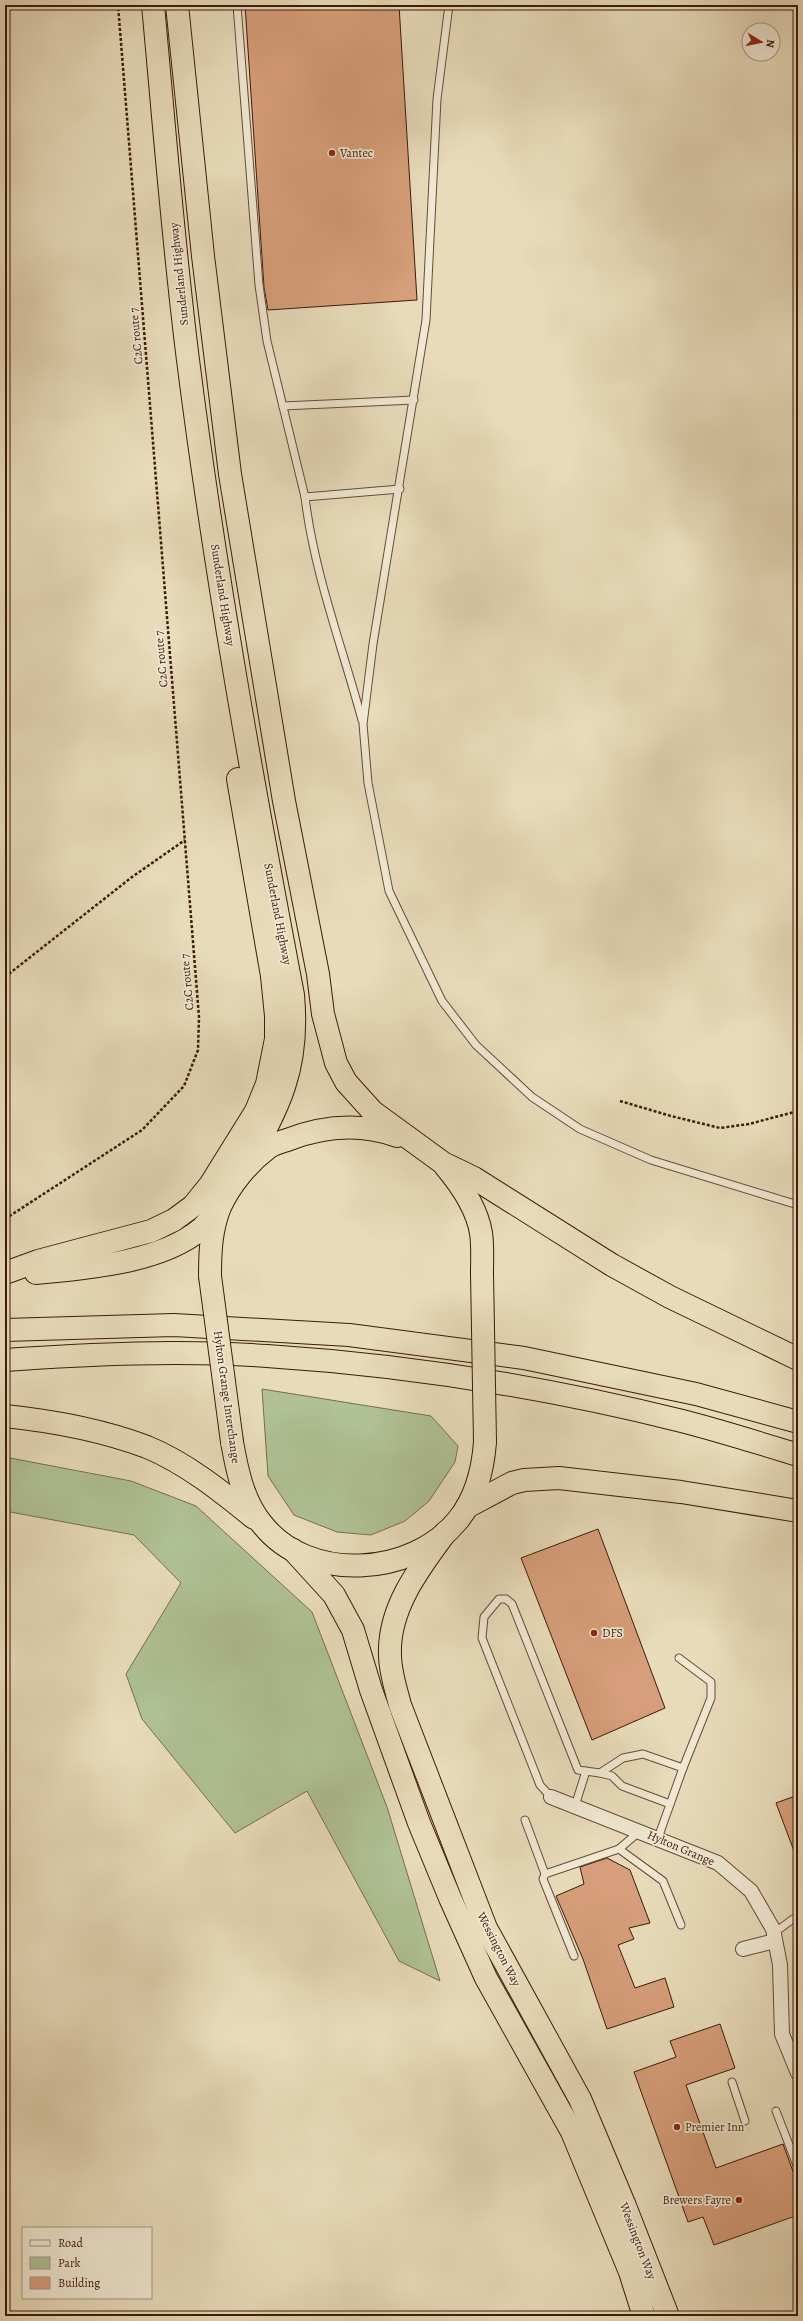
<svg xmlns="http://www.w3.org/2000/svg" width="803" height="2321" font-family="Alegreya,serif">
<rect width="100%" height="100%" fill="#e8dbba"/>
<filter id="stains"><feTurbulence type="fractalNoise" baseFrequency=".005" numOctaves="4"/><feColorMatrix values="0 0 0 0 .2 0 0 0 0 .09 0 0 0 0 .02 0 0 0 .5 -.17"/></filter>
<radialGradient id="worn" r=".72"><stop offset=".6" stop-color="#630" stop-opacity="0"/><stop offset="1" stop-color="#630" stop-opacity=".3"/></radialGradient>
<g fill="#afc195" stroke="#766e50">
<polygon points="262,1389 431,1416 458,1446 455,1462 429,1501 405,1521 371,1535 337,1532 294,1515 268,1476"/>
<polygon points="5,1457 131,1481 196,1506 312,1612 387,1807 440,1981 399,1961 307,1791 235,1833 142,1719 126,1674 181,1583 134,1535 5,1511"/>
</g>
<g fill="#d69e7a" stroke="#3c1a0c">
<polygon points="245,5 399,5 417,300 268,310 264,287"/>
<polygon points="598,1529 665,1708 592,1740 521,1558"/>
<polygon points="798,1795 798,1859 797,1859 776,1803"/>
<polygon points="607,1858 630,1870 650,1923 629,1928 634,1939 618,1945 635,1988 665,1978 674,2007 607,2029 583,1959 556,1896 584,1884 580,1867"/>
<polygon points="720,2024 735,2068 686,2085 716,2168 783,2144 798,2185 798,2215 714,2245 703,2217 688,2222 634,2072 676,2057 670,2041"/>
</g>
<g fill="none" stroke-linecap="round" stroke-linejoin="round">
<g stroke="#674a38" stroke-width="9">
<g id="service">
<polyline points="237,5 259,285 267,341 305,497"/>
<polyline points="449,5 437,99 426,320 373,644 363,724 368,783 389,891 442,1001 476,1045 532,1097 580,1129 651,1160 798,1205"/>
<polyline points="283,406 414,400"/>
<path d="M362,720C342,646 314,573 305,497L400,489"/>
<polyline points="679,1658 711,1682 711,1698 683,1768"/>
<polyline points="600,1773 612,1776 622,1786 670,1804"/>
<polyline points="551,1797 540,1785 482,1638 484,1617 499,1599 506,1599 512,1604 578,1770 600,1773 623,1758 643,1754 683,1768 658,1838"/>
<polyline points="575,1806 586,1771"/>
<polyline points="525,1820 545,1874"/>
<polyline points="619,1849 663,1881 681,1925"/>
<polyline points="774,1933 793,1919"/>
<polyline points="574,1956 543,1879 545,1874 619,1849 640,1831"/>
<polyline points="732,2082 745,2121"/>
<polyline points="776,2111 798,2168"/>
</g>
</g>
<g stroke="#674a38" stroke-width="16">
<g id="minor">
<polyline points="551,1797 718,1863 751,1891 773,1929 780,1965 782,2034 798,2073"/>
<polyline points="743,1949 775,1941"/>
</g>
</g>
<g stroke="#3c1a0c" stroke-width="24">
<g id="trunk">
<path d="M153,5C164,123 173,242 188,360C215,573 253,785 293,995C300,1071 278,1108 242,1172"/>
<polyline points="177,5 203,256 230,474 284,801 318,974 323,1014 336,1063 346,1082 373,1112 443,1163 474,1178 612,1265 670,1297 798,1359"/>
<path d="M445,1166C461,1185 477,1208 481,1233C483,1246 482,1260 482,1273"/>
<polyline points="5,1273 38,1261 151,1231 174,1220 193,1206 210,1185 256,1111 267,1084 276,1039 276,1016 272,976 238,779"/>
<path d="M36,1273C87,1268 160,1263 201,1229C207,1224 212,1216 217,1210"/>
<path d="M210,1276C210,1252 211,1229 220,1207C230,1185 248,1163 268,1148C273,1144 281,1142 287,1140C323,1126 361,1123 397,1136"/>
<polyline points="5,1330 174,1325 349,1335 524,1358 696,1394 798,1422"/>
<path d="M5,1360C92,1354 180,1350 267,1356C406,1365 546,1387 682,1421C721,1431 759,1443 798,1455"/>
<path d="M5,1416C53,1421 102,1430 147,1447C186,1463 222,1492 254,1518"/>
<path d="M232,1442C237,1470 243,1501 262,1524C308,1583 412,1577 458,1520C476,1498 483,1469 485,1442"/>
<polyline points="467,1507 512,1483 524,1480 559,1478 681,1492 798,1511"/>
<path d="M446,1532C420,1567 388,1608 390,1655C390,1672 396,1689 400,1705L486,1928L580,2099L625,2206L668,2316"/>
<polyline points="293,1550 334,1595 353,1630 371,1690 419,1823 450,1898 486,1978 572,2132 630,2272 644,2316"/>
</g>
</g>
<g stroke="#3c1a0c" stroke-width="2.5" stroke-dasharray="3 2" stroke-linecap="butt">
<polyline points="5,977 132,877 185,840"/>
<polyline points="620,1101 671,1116 720,1128 749,1124 798,1111"/>
<polyline points="5,1219 142,1130 184,1086 198,1050 199,1017 118,5"/>
</g>
<use href="#service" stroke="#f0e8d2" stroke-width="7"/>
<use href="#minor" stroke="#f0e8d2" stroke-width="14"/>
<use href="#trunk" stroke="#e8dbba" stroke-width="22"/>
<g stroke="#3c1a0c" stroke-width="24" stroke-linecap="butt">
<g id="trunk-bridge">
<polyline points="482,1273 485,1442"/>
<polyline points="210,1276 232,1442"/>
</g>
</g>
<use href="#trunk-bridge" stroke="#e8dbba" stroke-width="22"/>
</g>
<g fill="#8f2418" stroke="#f0e8d2" stroke-width="1.5">
<circle cx="332" cy="153" r="4"/>
<circle cx="594" cy="1633" r="4"/>
<circle cx="677" cy="2127" r="4"/>
<circle cx="739" cy="2200" r="4"/>
</g>
<g text-anchor="middle" stroke-width="3.5" stroke-linejoin="round" paint-order="stroke">
<g font-size="12" fill="#3c1a0c" stroke="#f0e8d2" text-anchor="start">
<text x="340" y="157">Vantec</text>
<text x="602" y="1637">DFS</text>
<text x="685" y="2131">Premier Inn</text>
<text x="731" y="2204" text-anchor="end">Brewers Fayre</text>
</g>
<g font-size="12" fill="#3c1a0c" stroke="#f0e8d2">
<text transform="translate(179 274) rotate(-96)" y="4">Sunderland Highway</text>
<text transform="translate(136 336) rotate(-95)" y="4">C2C route 7</text>
<text transform="translate(223 595) rotate(81)" y="4">Sunderland Highway</text>
<text transform="translate(161 659) rotate(-95)" y="4">C2C route 7</text>
<text transform="translate(278 914) rotate(79)" y="4">Sunderland Highway</text>
<text transform="translate(187 982) rotate(-95)" y="4">C2C route 7</text>
<text transform="translate(227 1397) rotate(82)" y="4">Hylton Grange Interchange</text>
<text transform="translate(681 1848) rotate(23)" y="4">Hylton Grange</text>
<text transform="translate(499 1949) rotate(63)" y="4">Wessington Way</text>
<text transform="translate(638 2241) rotate(69)" y="4">Wessington Way</text>
</g>
</g>
<rect width="803" height="2321" fill="none" stroke="#e8dbba" stroke-width="20"/>
<rect x="6" y="6" width="791" height="2309" fill="none" stroke="#3c1a0c" stroke-width="2"/>
<rect x="10" y="10" width="783" height="2301" fill="none" stroke="#3c1a0c"/>
<rect x="22" y="2227" width="130" height="72" fill="#f0e8d2" stroke="#a89683"/>
<rect x="30" y="2240" width="20" height="6" fill="#f0e8d2" stroke="#a89683"/>
<text x="58" y="2247" font-size="12" fill="#3c1a0c">Road</text>
<rect x="30" y="2257" width="20" height="12" fill="#afc195" stroke="#a89683"/>
<text x="58" y="2267" font-size="12" fill="#3c1a0c">Park</text>
<rect x="30" y="2277" width="20" height="12" fill="#d69e7a" stroke="#a89683"/>
<text x="58" y="2287" font-size="12" fill="#3c1a0c">Building</text>
<g transform="translate(761 42) rotate(100)"><circle r="19" fill="#f0e8d2" stroke="#a89683"/>
<path d="M0-3L7 15L0 10L-7 15Z" fill="#8f2418"/>
<text y="-6" font-size="11" font-weight="bold" text-anchor="middle" fill="#3c1a0c">N</text>
</g>
<rect width="100%" height="100%" filter="url(#stains)"/>
<rect width="100%" height="100%" fill="url(#worn)"/>
</svg>
